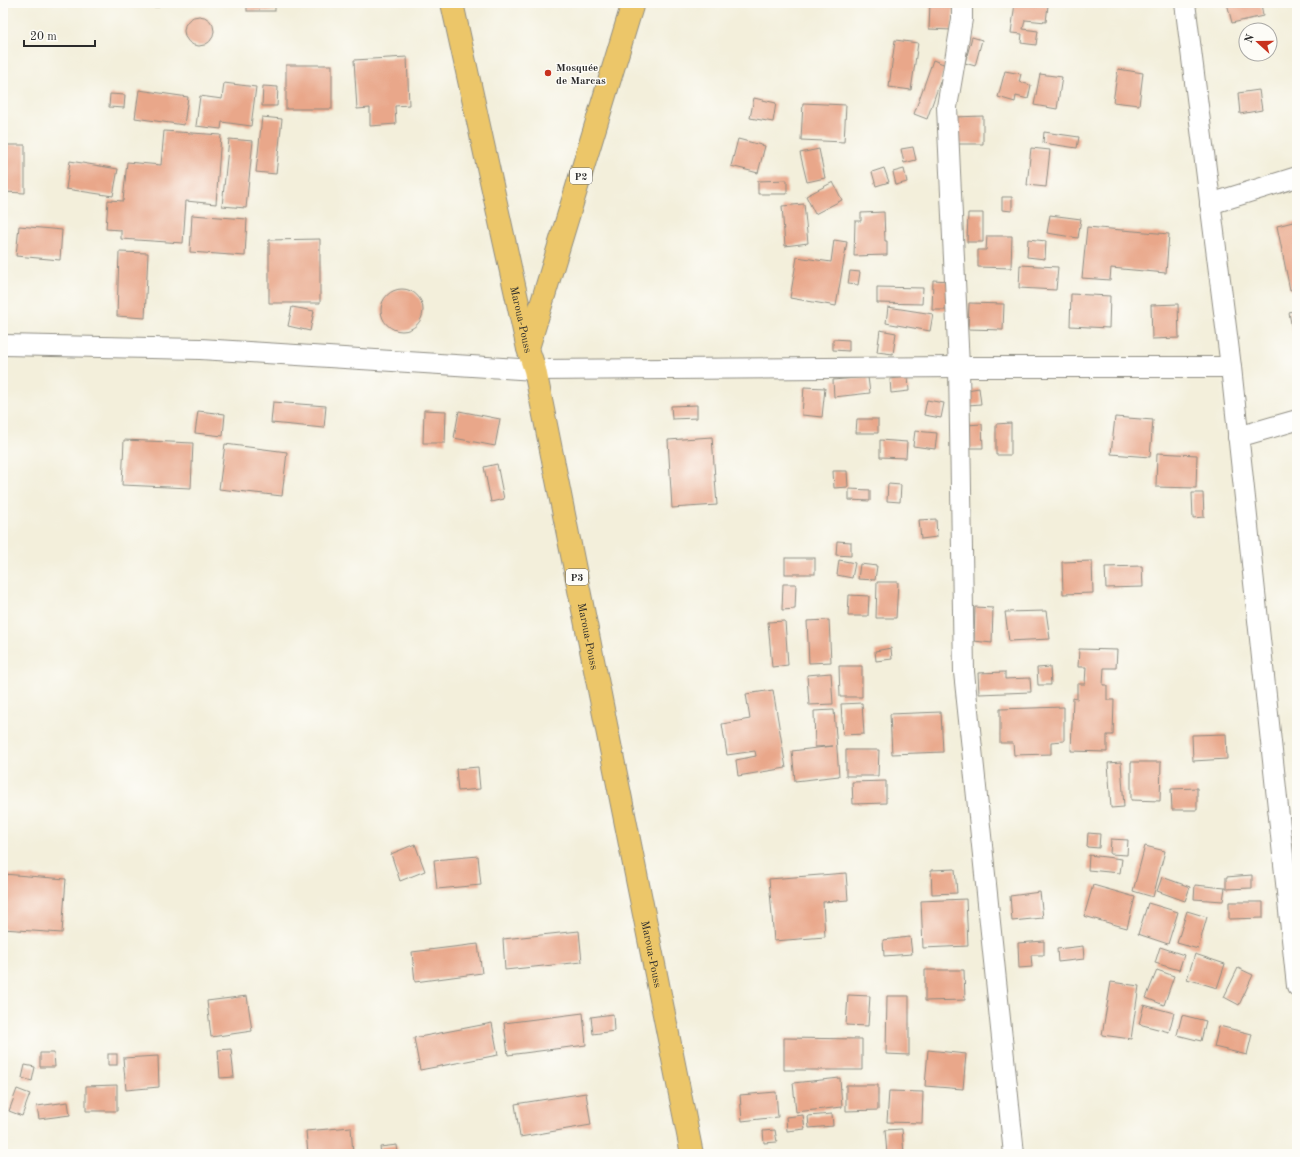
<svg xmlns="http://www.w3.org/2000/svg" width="1300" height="1157" font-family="'Old Standard TT',serif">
<rect width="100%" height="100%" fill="#fdfcf7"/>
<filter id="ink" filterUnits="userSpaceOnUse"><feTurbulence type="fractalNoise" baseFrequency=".025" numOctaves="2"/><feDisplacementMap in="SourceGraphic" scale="8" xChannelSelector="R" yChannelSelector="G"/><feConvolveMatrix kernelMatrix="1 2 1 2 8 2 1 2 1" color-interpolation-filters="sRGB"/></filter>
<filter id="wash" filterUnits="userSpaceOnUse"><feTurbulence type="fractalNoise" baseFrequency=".012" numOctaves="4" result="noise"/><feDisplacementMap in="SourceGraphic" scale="16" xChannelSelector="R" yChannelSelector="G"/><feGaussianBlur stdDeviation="0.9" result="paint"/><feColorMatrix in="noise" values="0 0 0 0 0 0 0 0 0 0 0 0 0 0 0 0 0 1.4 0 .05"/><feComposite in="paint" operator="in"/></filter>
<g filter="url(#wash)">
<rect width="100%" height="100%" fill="#f3efdb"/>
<g id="blocks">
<g fill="#e9a78a">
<polygon points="132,3 159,3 159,7 132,6"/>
<rect x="247" y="3" width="28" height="8"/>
<polygon points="930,3 954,3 952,30 929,29"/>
<polygon points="1015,3 1048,5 1046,22 1025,20 1023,29 1038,31 1036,45 1021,43 1022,34 1011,33"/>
<polygon points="1227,3 1261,3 1263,16 1232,23"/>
<circle cx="199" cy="31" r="15"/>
<polygon points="972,37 982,40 975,66 965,63"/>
<polygon points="895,40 918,43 911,90 889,87"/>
<polygon points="407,57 409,105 395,106 396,124 370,126 370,108 357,109 354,60"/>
<polygon points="933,60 946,65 927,119 914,114"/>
<rect x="286" y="65" width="46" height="44"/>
<polygon points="1118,69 1143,73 1139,105 1113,102"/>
<polygon points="1005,71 1021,74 1019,82 1031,85 1028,99 1016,96 1015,102 998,97"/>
<polygon points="1040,74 1062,77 1057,109 1034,105"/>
<polygon points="224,83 256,87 251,126 222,122 221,129 196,126 200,96 222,99"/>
<polygon points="263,86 278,87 277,106 262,106"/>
<polygon points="139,90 188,97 184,125 135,118"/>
<polygon points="1259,90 1262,110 1240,114 1238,93"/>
<polygon points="110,94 125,95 124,108 109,107"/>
<polygon points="754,98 776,103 773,122 750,118"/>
<polygon points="803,103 846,105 844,142 801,140"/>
<polygon points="983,116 983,144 954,144 954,117"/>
<polygon points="262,117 282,119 276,174 256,172"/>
<polygon points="164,131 221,135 216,204 186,201 183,243 121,239 121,230 106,229 108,200 123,201 127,162 161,165"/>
<polygon points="1044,132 1079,137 1077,148 1043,143"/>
<polygon points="229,139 253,141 246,208 222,206"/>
<polygon points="738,139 765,146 758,173 731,166"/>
<polygon points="3,145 25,145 25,193 3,192"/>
<polygon points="913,147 916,160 904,163 901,149"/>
<polygon points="1031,148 1050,150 1046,187 1027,185"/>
<polygon points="819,149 825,178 807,182 800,153"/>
<polygon points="70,161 118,169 113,196 66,189"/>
<polygon points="884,168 889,182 876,186 872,172"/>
<polygon points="904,169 907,182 896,185 893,172"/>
<polygon points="787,180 787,194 758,194 758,181"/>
<polygon points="833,182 842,200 815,214 806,196"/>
<polygon points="1002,197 1012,197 1012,211 1002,210"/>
<polygon points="804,204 808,243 785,246 782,206"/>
<polygon points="884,212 885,241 887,241 887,255 854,256 855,221 861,221 861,213"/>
<polygon points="968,213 983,213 983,242 967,242"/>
<polygon points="192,215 247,219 245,256 190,252"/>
<polygon points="1050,215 1081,219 1078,238 1047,233"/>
<polygon points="1297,221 1297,288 1290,290 1277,226"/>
<polygon points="19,226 62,230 60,260 16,256"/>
<polygon points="1087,227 1169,234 1166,273 1111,268 1110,280 1082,278"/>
<polygon points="987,236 1012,236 1011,268 978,267 978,250 986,250"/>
<polygon points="320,239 320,303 269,303 269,240"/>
<polygon points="1028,239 1046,241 1045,259 1027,257"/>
<polygon points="834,240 847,242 836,306 790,298 797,257 831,262"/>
<polygon points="119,252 148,253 145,318 117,316"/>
<polygon points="1020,265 1058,267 1056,290 1019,288"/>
<polygon points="850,271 860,272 858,285 848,284"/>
<polygon points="933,280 950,281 949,310 932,310"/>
<polygon points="877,287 923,288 922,304 877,303"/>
<circle cx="402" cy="310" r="21"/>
<polygon points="1071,294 1110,296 1109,328 1070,326"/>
<polygon points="969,303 1004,304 1003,330 968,329"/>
<polygon points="1178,304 1179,338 1152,339 1151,305"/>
<polygon points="292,307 314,311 310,331 288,326"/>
<polygon points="888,307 933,314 930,331 886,323"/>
<polygon points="1297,310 1297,352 1296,352 1289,312"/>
<polygon points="880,330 896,333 893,354 877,352"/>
<polygon points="833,339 849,340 849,351 833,350"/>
<polygon points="868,377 870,393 834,397 833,380"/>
<polygon points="908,377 909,391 891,393 890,379"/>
<polygon points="804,387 825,388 822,417 802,415"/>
<polygon points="979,388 981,404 968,405 967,390"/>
<polygon points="927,400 944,403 941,418 924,415"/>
<polygon points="273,402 326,406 324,428 271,423"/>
<polygon points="697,405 697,418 672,419 671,406"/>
<polygon points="424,410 446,411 445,443 423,443"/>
<polygon points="198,411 225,414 223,436 195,433"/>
<polygon points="459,411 500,419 495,446 454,438"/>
<polygon points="1115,417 1153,420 1150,457 1111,454"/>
<polygon points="857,419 878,419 878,433 856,433"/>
<polygon points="1011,423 1011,455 996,455 996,424"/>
<polygon points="982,424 983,448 967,448 966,425"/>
<polygon points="915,431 937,433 935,449 913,446"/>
<polygon points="712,437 717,505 672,508 668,440"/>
<polygon points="124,440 193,443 191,488 122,485"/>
<polygon points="880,440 907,442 906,458 880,457"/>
<polygon points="225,444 287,452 282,496 219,489"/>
<polygon points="1157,453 1197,455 1196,488 1156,487"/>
<polygon points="497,464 504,499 491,502 484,467"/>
<polygon points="833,471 847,471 848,487 834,488"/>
<polygon points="888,484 901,485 900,502 887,501"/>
<polygon points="849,489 870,490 870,501 849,500"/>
<polygon points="1192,493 1203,493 1204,517 1193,518"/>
<polygon points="936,519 937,537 921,539 919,520"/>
<polygon points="837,541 851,542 851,556 836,555"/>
<rect x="785" y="558" width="30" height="16"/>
<polygon points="839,560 855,563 852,578 837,575"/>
<polygon points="1092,561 1093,593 1063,594 1062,562"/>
<polygon points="860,564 877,566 875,580 858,579"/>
<polygon points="1142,566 1143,587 1106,588 1105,567"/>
<polygon points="877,582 898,582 896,618 876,618"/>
<polygon points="783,584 796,584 795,609 782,610"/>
<polygon points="849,595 869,596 868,616 848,616"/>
<polygon points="975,607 993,608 992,643 974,641"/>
<polygon points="1046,611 1050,639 1009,641 1005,612"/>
<polygon points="829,620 831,662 809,663 807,621"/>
<polygon points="785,621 788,665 772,667 768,622"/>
<polygon points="891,648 892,659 876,661 875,651"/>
<polygon points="1079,649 1117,650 1116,668 1104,668 1103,685 1107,685 1107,700 1114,700 1113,735 1107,735 1107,752 1071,751 1073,698 1077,699 1077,684 1085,684 1086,667 1078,667"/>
<polygon points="839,666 862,666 862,697 840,697"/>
<polygon points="1050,667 1051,685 1038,685 1037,668"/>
<polygon points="1005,672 1005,679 1030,678 1031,692 979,694 978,673"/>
<polygon points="831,673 833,704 809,705 807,675"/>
<polygon points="773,690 786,768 738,776 736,760 756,756 755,751 727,755 722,724 750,719 746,694"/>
<polygon points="862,703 864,734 843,735 841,704"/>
<polygon points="1064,707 1064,741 1051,742 1051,754 1014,755 1013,743 1000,743 1000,709"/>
<polygon points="834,710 839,776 795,781 792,751 833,746 815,747 814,711"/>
<polygon points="941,712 943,752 892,754 890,714"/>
<polygon points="1226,734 1227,759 1193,761 1192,735"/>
<polygon points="846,750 879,750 878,776 846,776"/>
<polygon points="1121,762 1124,807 1111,808 1108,763"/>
<polygon points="1131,762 1161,762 1160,801 1131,800"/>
<polygon points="478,767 480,789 458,791 456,769"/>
<polygon points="886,781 886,803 853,804 852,782"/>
<polygon points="1197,788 1197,810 1172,810 1171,789"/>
<polygon points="1088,833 1100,834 1099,848 1087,847"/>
<polygon points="1111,839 1128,840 1127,855 1110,854"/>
<polygon points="415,844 425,871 400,881 391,854"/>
<polygon points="1145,846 1165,851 1153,897 1133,891"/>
<polygon points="1089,855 1122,859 1120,873 1088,870"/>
<polygon points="478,856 481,885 437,889 434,860"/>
<polygon points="955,869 957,893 932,894 931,870"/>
<polygon points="846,873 848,900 823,902 825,937 774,941 769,879"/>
<polygon points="3,874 66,879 62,933 3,929"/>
<polygon points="1252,875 1252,888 1226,889 1226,877"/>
<polygon points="1162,877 1190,887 1185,901 1157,891"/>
<polygon points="1093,885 1135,897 1127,928 1084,916"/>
<polygon points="1195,885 1225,888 1223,901 1194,899"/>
<polygon points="1040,892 1043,918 1012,921 1010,896"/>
<polygon points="966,899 968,946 923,948 921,901"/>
<polygon points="1229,902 1263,902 1263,918 1229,919"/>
<polygon points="1148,903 1178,912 1168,944 1138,934"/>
<polygon points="1187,911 1207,917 1198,949 1177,943"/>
<polygon points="579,931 582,962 505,970 503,939"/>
<polygon points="910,937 912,954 884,956 883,940"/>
<polygon points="1044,941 1044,955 1031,955 1032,967 1019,968 1018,943"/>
<polygon points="478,944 482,973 415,982 412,952"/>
<polygon points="1083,946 1084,959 1058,962 1057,949"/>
<polygon points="1160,947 1184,955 1179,970 1155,963"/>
<polygon points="1195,954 1225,964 1217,988 1187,979"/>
<polygon points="1238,968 1253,975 1239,1005 1224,997"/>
<polygon points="925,970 964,970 965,1000 925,1001"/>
<polygon points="1157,970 1174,976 1164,1005 1146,998"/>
<polygon points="1111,982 1139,986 1131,1039 1102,1035"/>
<polygon points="848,995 870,996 868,1026 846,1025"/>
<polygon points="247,996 252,1031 211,1037 207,1001"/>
<polygon points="887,996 909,996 909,1055 886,1054"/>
<polygon points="1144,1005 1174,1013 1169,1032 1139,1024"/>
<polygon points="583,1013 586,1045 508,1055 504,1023"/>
<polygon points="613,1014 614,1031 593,1034 591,1017"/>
<polygon points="1182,1015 1206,1021 1201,1041 1177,1035"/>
<polygon points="492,1023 498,1055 420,1070 414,1038"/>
<polygon points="1219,1026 1252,1034 1247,1055 1214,1047"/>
<polygon points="784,1038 862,1039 862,1070 784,1070"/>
<polygon points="231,1049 234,1077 220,1078 218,1050"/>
<polygon points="928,1050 966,1054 963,1089 925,1086"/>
<polygon points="40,1053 54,1053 55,1067 40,1067"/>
<rect x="108" y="1054" width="9" height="11"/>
<polygon points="158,1056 159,1087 126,1090 123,1058"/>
<polygon points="25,1065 35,1067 32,1081 22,1078"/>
<polygon points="840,1078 842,1107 796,1112 793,1083"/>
<polygon points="117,1085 117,1111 86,1111 86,1086"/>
<polygon points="846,1085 878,1085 878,1110 846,1111"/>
<polygon points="17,1089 30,1094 22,1116 9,1111"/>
<polygon points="889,1091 923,1092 922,1123 887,1122"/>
<polygon points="776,1092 778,1117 742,1121 740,1095"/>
<polygon points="586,1093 591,1125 520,1137 515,1104"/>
<polygon points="68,1102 70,1115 39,1119 37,1106"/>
<polygon points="832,1114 833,1126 809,1128 808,1116"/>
<polygon points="803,1115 805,1129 787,1131 786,1117"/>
<polygon points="351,1127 353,1154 308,1154 306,1131"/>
<polygon points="902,1129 904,1154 887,1154 885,1130"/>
<polygon points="775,1130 777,1142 764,1143 763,1131"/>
<polygon points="397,1145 398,1154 381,1154 380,1147"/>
<polygon points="771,1150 772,1154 751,1154 751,1153"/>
</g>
</g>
</g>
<g filter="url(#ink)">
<use href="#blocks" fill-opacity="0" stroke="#8f8d83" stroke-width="1"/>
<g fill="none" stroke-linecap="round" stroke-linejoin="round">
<g stroke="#8f8d83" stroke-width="22">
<g id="minor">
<polyline points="962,3 962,19 947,107 959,367 964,672 1014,1154"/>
<polyline points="1185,3 1231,367 1297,986"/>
<polyline points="1210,204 1297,177"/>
<polyline points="3,345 200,349 535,370 959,367 1231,367"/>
<polyline points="1238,437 1297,420"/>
</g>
</g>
<g stroke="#8f8d83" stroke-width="24">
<g id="primary">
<path id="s1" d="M452,3L528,349L535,370L692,1154"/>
<polyline points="528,348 633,3"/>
</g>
</g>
<use href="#minor" stroke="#fff" stroke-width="20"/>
<use href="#primary" stroke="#ecc669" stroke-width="22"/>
</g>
</g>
<circle fill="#c8321e" stroke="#fdfcf7" stroke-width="1.5" cx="548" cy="73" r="4"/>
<g text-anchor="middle" stroke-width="3" stroke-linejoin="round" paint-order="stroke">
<g fill="#fdfcf7" stroke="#6a6a68" stroke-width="1">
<rect x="570" y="168" width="22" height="16" rx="3"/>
<rect x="566" y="569" width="22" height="16" rx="3"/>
</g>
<g font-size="10" font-weight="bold" fill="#2b2b2b">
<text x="581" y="180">P2</text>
<text x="577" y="581">P3</text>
</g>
<g font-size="11" font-weight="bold" fill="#2b2b2b" stroke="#fdfcf7" text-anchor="start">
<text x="556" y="71">Mosquée<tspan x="556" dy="13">de Marcas</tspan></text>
</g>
<g font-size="11" fill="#2b2b2b" stroke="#fdfcf7">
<text dy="4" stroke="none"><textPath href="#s1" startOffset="324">Maroua-Pouss</textPath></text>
<text dy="4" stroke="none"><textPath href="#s1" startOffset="648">Maroua-Pouss</textPath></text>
<text dy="4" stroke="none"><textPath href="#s1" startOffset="972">Maroua-Pouss</textPath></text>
</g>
</g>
<rect width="1300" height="1157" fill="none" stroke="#fdfcf7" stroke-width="16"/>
<g transform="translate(1258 42) rotate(291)"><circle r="19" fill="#fdfcf7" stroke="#a9a8a5"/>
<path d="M0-3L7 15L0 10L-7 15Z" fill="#c8321e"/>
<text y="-6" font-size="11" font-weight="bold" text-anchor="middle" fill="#2b2b2b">N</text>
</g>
<path d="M24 40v6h71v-6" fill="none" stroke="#2b2b2b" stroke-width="2"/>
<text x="30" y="40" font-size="12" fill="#2b2b2b" stroke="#fdfcf7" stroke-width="3" paint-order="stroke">20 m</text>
</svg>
